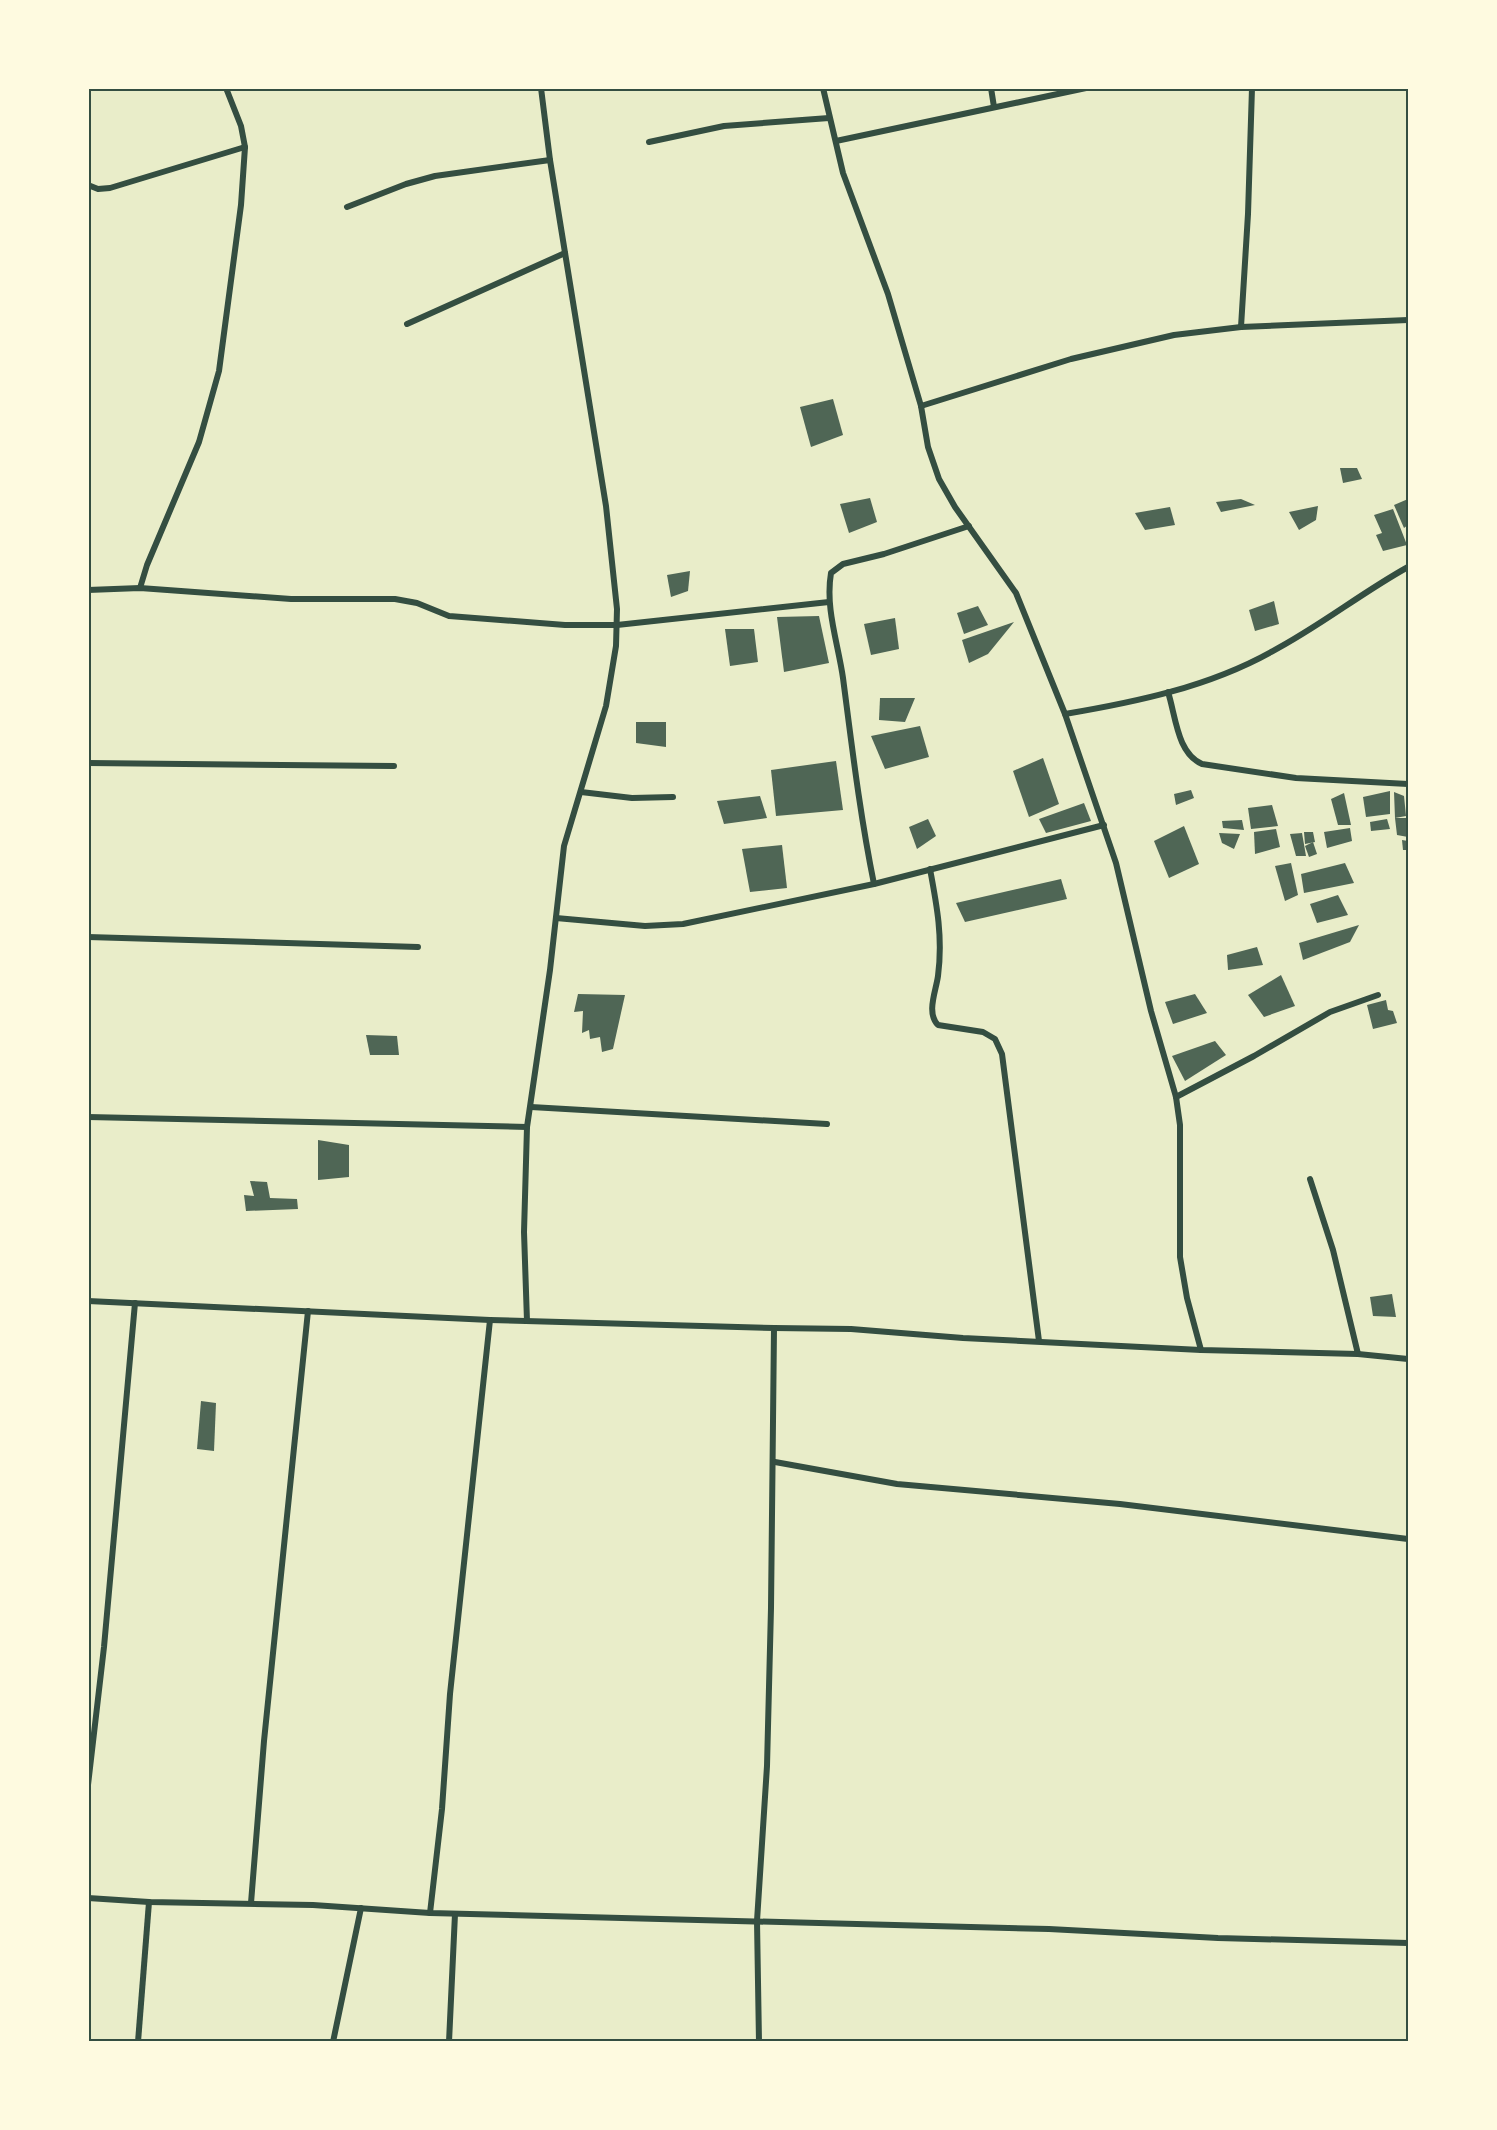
<svg xmlns="http://www.w3.org/2000/svg" width="1497" height="2130" font-family="Montserrat,sans-serif">
<rect width="100%" height="100%" fill="#e9edc9"/>
<g fill="#4f6655">
<polygon points="833,399 843,435 811,447 800,407"/>
<polygon points="1340,468 1357,468 1362,479 1343,483"/>
<polygon points="870,498 877,522 849,533 840,504"/>
<polygon points="1241,499 1255,505 1221,512 1216,502"/>
<polygon points="1408,499 1408,525 1404,528 1394,505"/>
<polygon points="1318,506 1316,520 1299,530 1289,512"/>
<polygon points="1170,507 1175,525 1145,530 1135,513"/>
<polygon points="1393,509 1407,545 1383,551 1376,535 1382,533 1374,515"/>
<polygon points="690,571 688,591 671,597 667,575"/>
<polygon points="1274,601 1279,624 1255,631 1249,610"/>
<polygon points="978,606 988,625 964,634 957,613"/>
<polygon points="819,616 829,663 784,672 777,617"/>
<polygon points="895,618 899,649 871,655 864,624"/>
<polygon points="1014,622 988,654 969,663 962,640"/>
<polygon points="725,629 754,629 758,662 730,666"/>
<polygon points="880,698 915,698 905,722 879,720"/>
<polygon points="636,722 666,722 666,747 636,743"/>
<polygon points="920,726 929,757 885,769 871,736"/>
<polygon points="1043,758 1059,804 1029,817 1013,771"/>
<polygon points="836,761 843,810 776,816 771,770"/>
<polygon points="1191,790 1194,798 1176,805 1174,794"/>
<polygon points="1390,791 1390,814 1366,817 1363,797"/>
<polygon points="1394,792 1404,796 1406,816 1395,818 1408,818 1408,837 1397,835 1395,818"/>
<polygon points="1344,793 1351,825 1338,825 1331,799"/>
<polygon points="760,796 767,818 724,824 717,801"/>
<polygon points="1084,803 1091,821 1046,833 1039,819"/>
<polygon points="1272,805 1278,826 1251,829 1248,808"/>
<polygon points="928,819 936,836 917,849 909,827"/>
<polygon points="1387,819 1390,829 1371,831 1370,822"/>
<polygon points="1242,820 1244,830 1223,828 1222,821"/>
<polygon points="1184,826 1199,864 1169,878 1154,841"/>
<polygon points="1350,828 1352,841 1327,848 1324,832"/>
<polygon points="1276,829 1280,847 1255,854 1254,832"/>
<polygon points="1304,832 1313,832 1315,842 1305,844"/>
<polygon points="1219,833 1240,834 1234,849 1222,843"/>
<polygon points="1302,833 1306,856 1296,856 1290,834"/>
<polygon points="1402,840 1408,841 1408,850 1403,850"/>
<polygon points="1313,842 1317,854 1309,857 1305,846"/>
<polygon points="782,845 787,888 750,892 742,849"/>
<polygon points="1291,863 1298,895 1285,901 1275,866"/>
<polygon points="1345,863 1354,883 1304,893 1301,874"/>
<polygon points="1061,879 1067,899 965,922 956,903"/>
<polygon points="1338,895 1348,915 1317,923 1310,904"/>
<polygon points="1359,925 1350,942 1303,960 1299,943"/>
<polygon points="1257,947 1263,965 1228,970 1227,955"/>
<polygon points="1281,975 1295,1006 1264,1017 1248,995"/>
<polygon points="578,994 625,995 613,1049 602,1052 600,1037 590,1039 589,1030 582,1033 583,1011 574,1012"/>
<polygon points="1195,994 1207,1013 1173,1024 1165,1002"/>
<polygon points="1386,1000 1388,1010 1393,1011 1397,1023 1373,1029 1367,1005"/>
<polygon points="366,1035 397,1036 399,1055 370,1055"/>
<polygon points="1215,1041 1226,1055 1185,1081 1172,1056"/>
<polygon points="318,1140 349,1145 349,1177 318,1180"/>
<polygon points="250,1181 267,1182 270,1198 297,1199 298,1209 246,1211 244,1195 254,1196"/>
<polygon points="1392,1294 1396,1317 1373,1316 1370,1297"/>
<polygon points="201,1401 216,1403 214,1451 197,1449"/>
</g>
<g fill="none" stroke-linecap="round" stroke-linejoin="round">
<g stroke="#344e41" stroke-width="6">
<polyline points="823,88 843,173 888,294 921,406 928,447 939,479 955,507 1016,593 1065,714 1116,863 1151,1011 1176,1097 1180,1125 1180,1257 1187,1298 1201,1350"/>
<polyline points="991,88 994,107"/>
<polyline points="836,141 1086,88"/>
<polyline points="649,142 724,126 829,118"/>
<polyline points="88,185 98,189 110,188 245,147"/>
<polyline points="347,207 406,184 435,176 550,160"/>
<polyline points="407,324 565,253"/>
<polyline points="1241,327 1248,214 1252,88"/>
<polyline points="921,406 1071,359 1174,335 1241,327 1408,320"/>
<polyline points="140,588 147,565 199,442 219,371 241,205 245,147 241,126 226,88"/>
<polyline points="88,590 140,588 291,599 395,599 417,603 449,616 565,625 617,625 829,602"/>
<path d="M1168,692C1176,717 1177,753 1202,764L1296,778L1408,784"/>
<path d="M1065,714C1136,702 1208,687 1271,652C1319,627 1361,593 1408,567"/>
<polyline points="88,763 394,766"/>
<polyline points="581,792 632,798 673,797"/>
<path d="M930,869C937,906 943,938 938,976C936,991 926,1013 938,1025L983,1032L995,1039L1002,1054L1039,1341"/>
<path d="M874,884C860,815 852,747 843,678C838,643 825,608 831,573L843,564L884,554L969,526"/>
<polyline points="556,918 645,926 683,924 874,884 1104,825"/>
<polyline points="88,937 418,947"/>
<polyline points="1176,1097 1254,1056 1330,1012 1378,995"/>
<polyline points="531,1107 827,1124"/>
<polyline points="88,1117 527,1127"/>
<polyline points="1310,1179 1333,1250 1358,1354"/>
<polyline points="88,1301 490,1320 774,1328 771,1608 767,1766 757,1921 759,2042"/>
<polyline points="527,1321 524,1232 527,1127 550,970 564,846 606,706 616,646 617,609 606,506 550,160 541,88"/>
<polyline points="774,1328 851,1329 963,1338 1201,1350 1358,1354 1408,1359"/>
<polyline points="775,1462 897,1484 1120,1504 1408,1539"/>
<polyline points="88,1785 104,1647 135,1303"/>
<polyline points="88,1898 149,1902 313,1905 430,1913 1049,1929 1218,1938 1408,1943"/>
<polyline points="251,1903 264,1741 308,1311"/>
<polyline points="430,1913 442,1809 450,1694 490,1320"/>
<polyline points="138,2042 149,1902"/>
<polyline points="333,2042 361,1908"/>
<polyline points="449,2042 455,1914"/>
</g>
</g>
<rect width="1497" height="2130" fill="none" stroke="#fefae0" stroke-width="180"/>
<rect x="90" y="90" width="1317" height="1950" fill="none" stroke="#344e41" stroke-width="2"/>
</svg>
